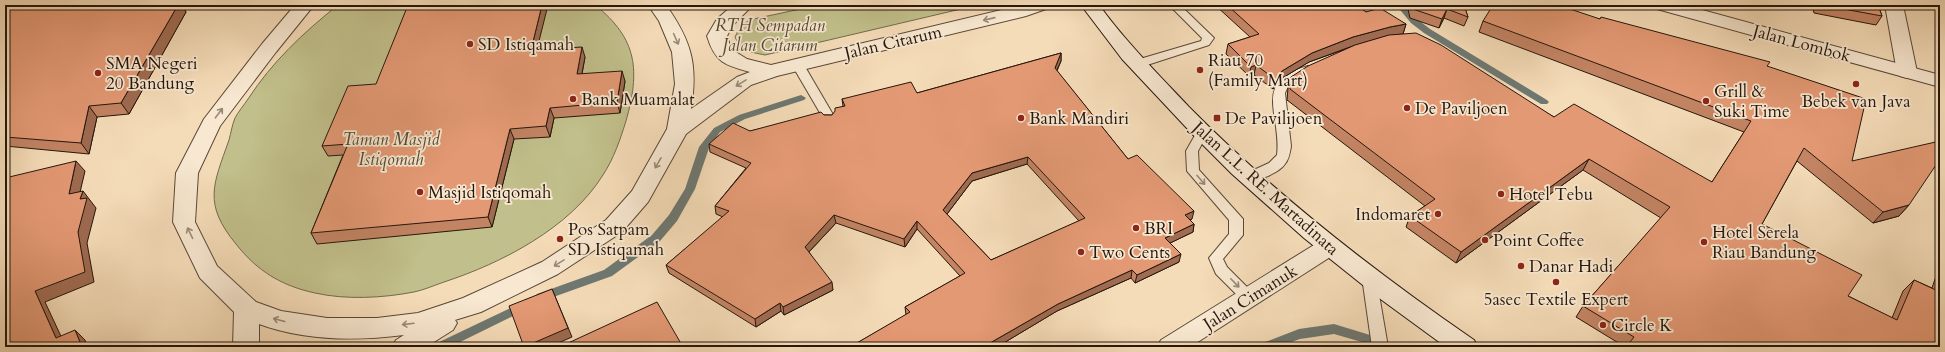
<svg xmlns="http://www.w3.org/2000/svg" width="1945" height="352" font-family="Cardo,serif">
<rect width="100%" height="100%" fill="#f5dcb8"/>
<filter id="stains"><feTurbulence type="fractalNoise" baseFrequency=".005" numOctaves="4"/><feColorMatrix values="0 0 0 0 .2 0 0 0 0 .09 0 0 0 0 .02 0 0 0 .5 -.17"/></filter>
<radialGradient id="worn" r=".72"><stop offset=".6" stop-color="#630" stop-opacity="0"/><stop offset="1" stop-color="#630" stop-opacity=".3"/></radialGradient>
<g fill="#c1bf8b" stroke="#736a4c">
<path d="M338,5H595C638,39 640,71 626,121C620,140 614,158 603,175C570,228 502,263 444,282C435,285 424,290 414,292C383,298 346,300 315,293C282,286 257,271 236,244C203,204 213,185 229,140C231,133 232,125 235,118C238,112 244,105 248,99C272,62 303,33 338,5Z"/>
<path d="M819,5H978L765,55C750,52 741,51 735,37L739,29L749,20Z"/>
</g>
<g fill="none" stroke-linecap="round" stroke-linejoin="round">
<g fill="#6e7872" fill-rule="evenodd">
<polygon points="1396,5 1405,5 1417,19 1430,29 1547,100 1549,102 1547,104 1541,104 1424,33 1411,23"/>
<polygon points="801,95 806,98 804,100 745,119 720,132 709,148 695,189 677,221 660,241 612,276 545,300 541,301 537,300 535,297 537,294 604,270 652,235 669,215 685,189 699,147 714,128 739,115"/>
<polygon points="523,302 527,303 529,306 527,309 450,347 433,347 435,344"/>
<polygon points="1334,324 1383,339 1385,342 1383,345 1379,347 1334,334 1300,339 1277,347 1258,347 1260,344 1299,329"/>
</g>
<g stroke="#594837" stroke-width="2">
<g id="service">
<polygon points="1169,5 1180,5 1214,38 1209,45 1141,67 1133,67 1131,64 1133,61 1201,41 1202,38"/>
<polygon points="798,61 804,65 835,118 833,121 825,121 823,118 792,65"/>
<path d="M1308,66L1314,70L1312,73C1301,77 1290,80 1285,93L1291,146C1290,153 1289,159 1285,164C1279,173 1255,183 1245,180L1243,177L1245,174L1269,163L1277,155C1282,115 1251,81 1308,66Z"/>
<polygon points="1202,129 1206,130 1208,133 1198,151 1199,170 1243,219 1243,235 1223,259 1227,267 1254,294 1256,298 1254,302 1249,304 1244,302 1216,274 1209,258 1229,234 1229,220 1187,171 1186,151 1198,130"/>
<polygon points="1369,272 1374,273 1376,277 1388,347 1372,347 1362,277 1364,273"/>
</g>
</g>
<g stroke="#594837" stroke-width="2">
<g id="minor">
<polygon points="1885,5 1903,5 1917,72 1914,76 1907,78 1900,76 1897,72"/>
<polygon points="1330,237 1338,240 1342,246 1338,252 1190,347 1157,347 1161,340 1322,240"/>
</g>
</g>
<g stroke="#594837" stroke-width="2">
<g id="tertiary">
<path d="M295,5H314L276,52L220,126L198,173L195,222L217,266L256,302L281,311L327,318H377L418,313L463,298L542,262L606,220L632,191L667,129L675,84L672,52L659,21L648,5H666C692,42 698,65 691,109L737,77L750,72C724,65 715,62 707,36L717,19L733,5L752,6L732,26L727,36L731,49L747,59L771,65L1022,5H1049L1046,9L1026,16L777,76L751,85L686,134L648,202L622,232L558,274L481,312L455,320L457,323L453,330L426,347H392L396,340L404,335C356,341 305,341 259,324V347H233L234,312L200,278L173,222L176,173L204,119L262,44Z"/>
<polygon points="1654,5 1684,5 1940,75 1940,87 1657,9"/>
</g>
</g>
<g stroke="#25160c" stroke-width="2">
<path id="secondary" d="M1081,5H1099C1126,42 1158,74 1189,107C1276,195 1372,270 1474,340L1478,347H1446L1379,298L1304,238L1232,174L1198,140L1122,59Z"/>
</g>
<use href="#service" fill="#f8e8d1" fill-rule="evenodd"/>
<use href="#minor" fill="#f8e8d1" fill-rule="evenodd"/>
<use href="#tertiary" fill="#f8e8d1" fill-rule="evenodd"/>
<use href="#secondary" fill="#f8e8d1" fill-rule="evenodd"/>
</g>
<g fill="#c38464" stroke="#25160c" fill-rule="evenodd">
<polygon points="5,5 182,5 186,12 129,114 97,117 89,154 5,146"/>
<polygon points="1215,5 1357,5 1366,12 1406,24 1403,34 1554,117 1712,182 1744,132 1479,32 1483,21 1600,19 1767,66 1852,161 1909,205 1899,216 1873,223 1797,161 1762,224 1848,296 1892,318 1903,291 1914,280 1932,288 1940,264 1940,347 1625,347 1576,317 1583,306 1661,218 1583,170 1456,263 1406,227 1410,216 1425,206 1287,100 1288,88 1291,77 1354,46 1309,62 1279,80 1273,89 1254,75 1249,76 1226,54 1228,44 1250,37"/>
<polygon points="1407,5 1464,5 1468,17 1464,26 1444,18 1439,28 1410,18"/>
<polygon points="1812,5 1878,5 1882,16 1876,25 1814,13"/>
<polygon points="537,50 585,57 582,74 625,81 620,113 554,118 550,137 514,139 492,227 317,244 311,233 343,155 328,156 322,146 376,84"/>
<path d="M1061,53V61L1057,71L1128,159L1192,219L1190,220L1194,224L1193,232L1170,243L1179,262L1135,283L1131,278L1057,311L997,347H850L906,315L905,307L960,276L917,229L905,247L836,223L809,252L833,290L784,315L781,311L756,327L669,273L666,265L723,217L716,214L715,206L746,168L710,152L709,144L750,131L824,115H832L843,106L842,99L917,93ZM1027,164L1079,221L991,260L947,214L972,181Z"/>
</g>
<g fill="#9f6b51" stroke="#25160c">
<polygon points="178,5 182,5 186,12 129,114 121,103"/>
<polygon points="542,5 548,5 534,61 531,50"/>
<polygon points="1447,9 1444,18 1439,28 1442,19"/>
<polygon points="1406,24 1403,34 1387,36 1350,47 1309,62 1279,80 1273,89 1276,80 1282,71 1312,53 1353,37 1390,27"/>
<polygon points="582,47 585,57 580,84 577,74"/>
<polygon points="1061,53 1061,61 1054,76 1055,68"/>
<polygon points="1256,65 1254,75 1249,76 1251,67"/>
<polygon points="622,71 625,81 620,113 617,102"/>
<polygon points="89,106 97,117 89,154 81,143"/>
<polygon points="550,108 554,118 550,137 546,126"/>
<polygon points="510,129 514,139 492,227 488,217"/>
<polygon points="1028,157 1027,164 972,181 944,218 943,210 972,173"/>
<polygon points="1589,159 1583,170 1456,263 1461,252"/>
<polygon points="76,161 85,171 77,205 69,194"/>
<polygon points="83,191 96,208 87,243 94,282 45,302 66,347 56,338 35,291 78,232 80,199"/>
<polygon points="1909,205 1899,216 1873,223 1883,212"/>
<polygon points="1194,211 1192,219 1183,223 1185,215"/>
<polygon points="834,215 836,223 806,255 805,247"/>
<polygon points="917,221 917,229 905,247 904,239"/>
<polygon points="1194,224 1193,232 1164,246 1165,238"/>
<polygon points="1181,254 1179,262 1135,283 1137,275"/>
<polygon points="1132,270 1131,278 1057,311 997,347 983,347 1058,304"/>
<polygon points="832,282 833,290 784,315 783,307"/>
<polygon points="552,289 572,337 549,347 524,347"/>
<polygon points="780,303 781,311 756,327 755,319"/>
<polygon points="75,330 85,340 87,347 82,347"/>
</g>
<g fill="#e39974" stroke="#25160c" fill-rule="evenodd">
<polygon points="5,5 178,5 121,103 89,106 81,143 5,137"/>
<polygon points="408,5 542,5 531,50 582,47 577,74 622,71 617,102 550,108 546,126 510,129 488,217 311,233 348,144 322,146 348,86 376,84"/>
<polygon points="1227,5 1357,5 1366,12 1380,8 1406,24 1390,27 1353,37 1312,53 1282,71 1276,80 1256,65 1251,67 1228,44 1259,34"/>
<polygon points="1412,5 1464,5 1468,17 1447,9 1442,19 1413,9"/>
<polygon points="1493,5 1558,5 1600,19 1601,17 1770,62 1767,66 1866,99 1852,161 1940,141 1940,159 1909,205 1883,212 1804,148 1762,224 1862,275 1848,296 1897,320 1914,280 1938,291 1940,286 1940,347 1626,347 1634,337 1583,306 1670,207 1589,159 1461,252 1410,216 1435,199 1290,89 1291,77 1308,66 1355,45 1389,35 1416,33 1441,45 1554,117 1574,104 1712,182 1751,121 1483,21"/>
<polygon points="1822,5 1878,5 1882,16"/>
<path d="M1061,53L1055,68L1128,159L1137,155L1194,211L1185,215L1194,224L1165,238L1181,254L1137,275L1132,270L1058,304L983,347H850L910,312L905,307L965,273L917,221L904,239L834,215L805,247L832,282L783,307L780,303L755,319L666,265L729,211L715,206L751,163L709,144L733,123L750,131L821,112L824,115H832L835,111V108L845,106L842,99L911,82L917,93ZM1028,157L1085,218L991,260L943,210L972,173Z"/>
<polygon points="76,161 69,194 83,191 80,199 87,198 78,232 85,272 35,291 56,338 75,330 82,347 5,347 5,178"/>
<polygon points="552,289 568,328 524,347 509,306"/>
<polygon points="657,302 683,347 568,347 566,344"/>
</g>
<defs><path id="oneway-shaft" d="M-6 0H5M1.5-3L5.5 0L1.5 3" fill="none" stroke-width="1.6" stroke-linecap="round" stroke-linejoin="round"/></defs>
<g stroke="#998a78">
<use href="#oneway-shaft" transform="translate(989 19) rotate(167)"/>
<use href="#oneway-shaft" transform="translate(676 39) rotate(66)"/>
<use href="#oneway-shaft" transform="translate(741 83) rotate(149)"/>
<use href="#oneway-shaft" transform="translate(219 113) rotate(-53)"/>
<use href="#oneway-shaft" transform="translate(658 163) rotate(120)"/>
<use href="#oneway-shaft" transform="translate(1201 180) rotate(49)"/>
<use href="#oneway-shaft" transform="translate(190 233) rotate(-116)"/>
<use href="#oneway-shaft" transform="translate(559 263) rotate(148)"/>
<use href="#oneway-shaft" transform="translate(1235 283) rotate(46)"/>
<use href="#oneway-shaft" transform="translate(279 320) rotate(-165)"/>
<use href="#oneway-shaft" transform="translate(408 324) rotate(173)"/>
</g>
<g fill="#8f2418" stroke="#f8e8d1" stroke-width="1.5">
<circle cx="470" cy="44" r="4"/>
<circle cx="1200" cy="70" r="4"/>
<circle cx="98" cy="73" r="4"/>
<circle cx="1856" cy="84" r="4"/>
<circle cx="573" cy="99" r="4"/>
<circle cx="1706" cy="101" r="4"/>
<circle cx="1407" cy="108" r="4"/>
<circle cx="1021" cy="118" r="4"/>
<rect x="1213" y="114" width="8" height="8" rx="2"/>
<circle cx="420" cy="192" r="4"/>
<circle cx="1501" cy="194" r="4"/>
<circle cx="1438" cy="214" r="4"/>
<circle cx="1136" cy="228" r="4"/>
<circle cx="560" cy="239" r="4"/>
<circle cx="1485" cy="240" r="4"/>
<circle cx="1704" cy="242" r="4"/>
<circle cx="1081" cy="252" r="4"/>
<circle cx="1521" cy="266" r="4"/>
<circle cx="1556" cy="282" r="4"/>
<circle cx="1603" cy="325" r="4"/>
</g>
<g text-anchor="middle" stroke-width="3.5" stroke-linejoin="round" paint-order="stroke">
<g font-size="17" font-style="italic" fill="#544932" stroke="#f8e8d1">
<text x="770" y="31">RTH Sempadan<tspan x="770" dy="20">Jalan Citarum</tspan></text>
<text x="391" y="145">Taman Masjid<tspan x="391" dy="20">Istiqomah</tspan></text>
</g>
<g font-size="17" fill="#25160c" stroke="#f8e8d1">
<text transform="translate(893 42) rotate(-13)" y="6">Jalan Citarum</text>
<text transform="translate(1802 43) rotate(15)" y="6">Jalan Lombok</text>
<text transform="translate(1266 188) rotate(42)" y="6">Jalan L.L. RE. Martadinata</text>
<text transform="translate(1250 297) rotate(-32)" y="6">Jalan Cimanuk</text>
</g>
<g font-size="17" fill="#25160c" stroke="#f8e8d1" text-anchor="start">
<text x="478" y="50">SD Istiqamah</text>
<text x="1208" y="66">Riau 70<tspan x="1208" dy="20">(Family Mart)</tspan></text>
<text x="106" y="69">SMA Negeri<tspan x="106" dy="20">20 Bandung</tspan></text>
<text x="1714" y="97">Grill &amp;<tspan x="1714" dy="20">Suki Time</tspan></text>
<text x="581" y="105">Bank Muamalat</text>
<text x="1856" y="107" text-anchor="middle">Bebek van Java</text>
<text x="1415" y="114">De Paviljoen</text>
<text x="1029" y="124">Bank Mandiri</text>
<text x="1225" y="124">De Pavilijoen</text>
<text x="428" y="198">Masjid Istiqomah</text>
<text x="1509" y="200">Hotel Tebu</text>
<text x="1430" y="220" text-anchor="end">Indomaret</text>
<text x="1144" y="234">BRI</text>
<text x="568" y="235">Pos Satpam<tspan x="568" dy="20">SD Istiqamah</tspan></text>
<text x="1712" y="238">Hotel Serela<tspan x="1712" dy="20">Riau Bandung</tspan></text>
<text x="1493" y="246">Point Coffee</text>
<text x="1089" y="258">Two Cents</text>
<text x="1529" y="272">Danar Hadi</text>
<text x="1556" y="305" text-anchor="middle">5asec Textile Expert</text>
<text x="1611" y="331">Circle K</text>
</g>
</g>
<rect width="1945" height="352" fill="none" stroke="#f5dcb8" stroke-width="20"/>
<rect x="6" y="6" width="1933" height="340" fill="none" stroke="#25160c" stroke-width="2"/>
<rect x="10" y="10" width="1925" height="332" fill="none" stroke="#25160c"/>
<rect width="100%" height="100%" filter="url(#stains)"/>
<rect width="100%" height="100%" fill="url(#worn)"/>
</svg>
